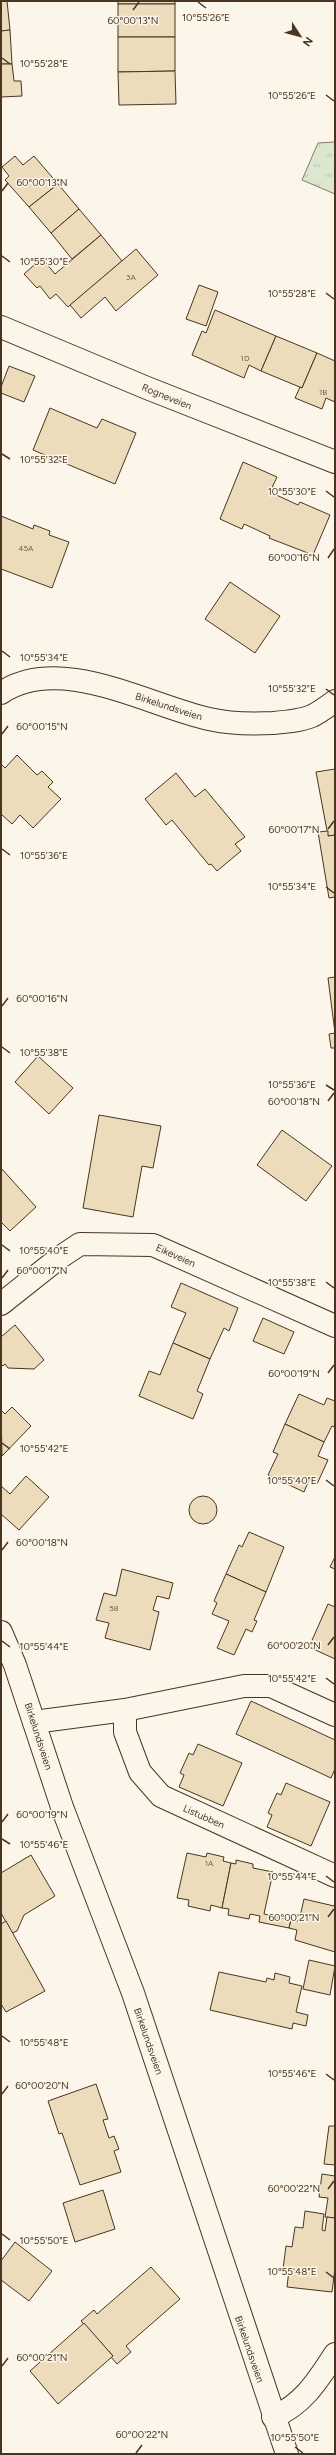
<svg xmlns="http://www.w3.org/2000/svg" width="336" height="2455" font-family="Figtree,sans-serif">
<defs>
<pattern id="grass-tufts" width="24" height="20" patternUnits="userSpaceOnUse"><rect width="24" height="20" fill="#dce7d0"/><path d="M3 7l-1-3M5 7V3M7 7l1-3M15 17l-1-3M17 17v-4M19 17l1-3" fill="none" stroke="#bec7b2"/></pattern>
</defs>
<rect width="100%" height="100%" fill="#fbf6e9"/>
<polygon fill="url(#grass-tufts)" stroke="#887966" points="335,142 335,194 302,180 318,143"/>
<g fill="#ecdcbc" stroke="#4a3520">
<polygon points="1,1 7,1 10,30 1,31"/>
<rect x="118" y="1" width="57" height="3"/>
<rect x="118" y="4" width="57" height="33"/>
<polygon points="10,30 12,64 1,64 1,31"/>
<polygon points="118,37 175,37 175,71 118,72"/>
<polygon points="1,64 12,64 14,81 21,81 22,96 1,97"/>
<polygon points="175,71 176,104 119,105 118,72"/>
<polygon points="15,156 23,165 34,156 58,184 29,207 5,180 9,176 2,167"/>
<polygon points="58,184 79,209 51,233 29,207"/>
<polygon points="79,209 101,235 72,259 51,233"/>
<polygon points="101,235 122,261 68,307 56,294 50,299 40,286 37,288 24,274 42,258 55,274"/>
<polygon points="136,249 158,275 116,311 105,297 81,318 70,305"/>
<polygon points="199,285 218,292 206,326 186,319"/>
<polygon points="215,310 276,336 261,371 249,365 244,378 192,355 202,331 206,333"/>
<polygon points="276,336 317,353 302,388 261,371"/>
<polygon points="317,353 335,361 335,402 326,398 322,409 295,398 300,387 302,388"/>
<polygon points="9,366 35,376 24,402 1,393 1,387"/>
<polygon points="50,408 97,428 102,419 136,433 115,484 33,450"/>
<polygon points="243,462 277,477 270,492 298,505 300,502 330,515 313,555 269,538 270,536 244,524 242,529 220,519"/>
<polygon points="1,516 33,529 34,525 50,531 49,535 69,542 52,588 1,569"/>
<polygon points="230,582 280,616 255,653 205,619"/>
<polygon points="17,755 37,775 42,771 53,782 48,787 61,799 33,828 20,815 12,824 1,814 1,764 5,768"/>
<polygon points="335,769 335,835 328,836 316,772"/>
<polygon points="176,773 195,797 205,789 245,837 235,844 241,851 217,871 211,864 209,865 172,820 166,825 145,799"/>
<polygon points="328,831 328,836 335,835 335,897 329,898 318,832"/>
<polygon points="335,977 335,1048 331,1048 329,1034 335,1033 328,978"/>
<polygon points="38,1056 73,1088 49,1114 15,1082"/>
<polygon points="99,1115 161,1126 153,1168 142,1166 133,1217 83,1208"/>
<polygon points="282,1130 332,1166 306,1201 257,1165"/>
<polygon points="1,1168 36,1207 10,1231 1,1222"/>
<polygon points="181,1283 238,1308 229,1331 224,1328 210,1359 173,1343 186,1313 171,1307"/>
<polygon points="263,1318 294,1332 284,1354 253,1341"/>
<polygon points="15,1325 44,1360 34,1369 8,1368 5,1364 3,1366 1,1364 1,1337"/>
<polygon points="173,1343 210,1359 197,1391 203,1394 193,1419 139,1396 149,1371 160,1375"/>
<polygon points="299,1394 324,1405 327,1398 335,1401 335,1427 332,1426 324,1442 285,1424"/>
<polygon points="12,1407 31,1426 2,1456 1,1410 5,1414"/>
<polygon points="285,1424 324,1442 318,1456 328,1460 317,1484 309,1480 304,1492 268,1475 278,1454 273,1452"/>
<polygon points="26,1476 49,1497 19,1530 1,1514 1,1486 10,1494"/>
<circle cx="203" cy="1510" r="14"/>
<polygon points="249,1532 284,1547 266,1592 226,1574 239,1545 242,1547"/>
<polygon points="335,1557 335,1569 330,1567"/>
<polygon points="122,1569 173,1583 169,1599 157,1596 153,1610 159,1612 150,1650 105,1638 109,1623 96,1620 104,1593 116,1596"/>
<polygon points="226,1574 266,1592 254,1620 257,1621 252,1632 246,1629 234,1655 217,1648 229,1621 212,1614 217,1603 214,1601"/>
<polygon points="328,1604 335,1607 335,1659 309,1647"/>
<polygon points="251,1701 335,1740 335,1769 331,1778 236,1734"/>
<polygon points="198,1744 242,1763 223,1806 179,1787 184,1775 180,1773 189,1753 193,1755"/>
<polygon points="286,1783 330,1802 311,1846 267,1827 272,1815 268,1813 277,1793 281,1795"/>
<polygon points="187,1853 206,1857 207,1853 224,1857 223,1861 231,1863 222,1908 211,1905 210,1911 188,1906 189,1900 177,1898"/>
<polygon points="31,1855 55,1896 24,1915 17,1931 12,1933 1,1913 1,1873"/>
<polygon points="236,1860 253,1864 253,1868 273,1872 264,1914 291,1920 289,1928 259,1922 260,1916 250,1914 249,1919 228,1915 229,1909 222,1908 231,1863 236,1864"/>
<polygon points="304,1899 334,1906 335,1902 335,1952 295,1940 297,1930 289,1928 291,1920 299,1921"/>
<polygon points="6,1921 45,1991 6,2012 1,2004 1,1924"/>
<polygon points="309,1960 335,1966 330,1995 303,1989"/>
<polygon points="219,1972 266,1982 267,1978 274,1980 275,1973 290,1977 289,1983 302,1986 296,2012 308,2015 306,2026 293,2023 292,2029 210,2010"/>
<polygon points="96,2084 108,2119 103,2120 109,2138 114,2136 119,2149 114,2151 121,2172 80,2185 62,2133 59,2134 48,2101"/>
<polygon points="329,2126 335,2126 335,2165 324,2164"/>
<polygon points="322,2174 335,2176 335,2218 325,2217 328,2198 319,2197"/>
<polygon points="103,2190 115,2229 75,2242 63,2203"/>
<polygon points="305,2211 324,2214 322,2230 325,2231 327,2217 335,2218 335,2268 332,2292 287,2287 289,2270 283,2269 286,2246 292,2247 295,2227 303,2228"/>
<polygon points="15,2242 52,2271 29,2301 1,2280 1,2261"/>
<polygon points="151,2267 180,2299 126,2346 131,2352 117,2364 111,2357 113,2356 81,2321 94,2310 97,2314"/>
<polygon points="84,2323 113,2356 58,2404 30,2371"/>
</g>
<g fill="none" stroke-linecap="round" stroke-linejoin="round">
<g stroke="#4a3520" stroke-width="24">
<g id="minor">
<polyline points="1,327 147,388 335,462"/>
<path d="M1,693C60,653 149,706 209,719C230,724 252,724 273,723C286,722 300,721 312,716C320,712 328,706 335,701"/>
<polyline points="1,1304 59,1258 80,1244 153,1245 335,1326"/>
<polyline points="1,1632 15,1665 62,1807 133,1993 287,2454"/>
<polyline points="125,1710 125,1732 140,1772 161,1796 335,1876"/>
<polyline points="34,1722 125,1710 244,1686 271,1686 335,1715"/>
<path d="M273,2417C303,2405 318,2380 335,2354"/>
</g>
</g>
<use href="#minor" stroke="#fbf6e9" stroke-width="22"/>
</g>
<path fill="none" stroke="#4a3520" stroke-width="1.5" d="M198,2L206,8M133,10L139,2M2,58L10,64M326,95L334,101M2,191L8,183M2,256L10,262M326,293L334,299M2,454L10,459M326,491L334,497M328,558L334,549M2,651L10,657M326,689L334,695M2,734L8,726M328,829L334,821M2,849L10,855M326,887L334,893M2,1006L8,998M2,1047L10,1053M326,1085L334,1090M328,1101L334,1093M2,1245L10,1251M2,1278L8,1270M326,1282L334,1288M328,1373L334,1365M2,1443L10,1449M326,1480L334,1486M2,1550L8,1542M2,1641L10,1647M328,1645L334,1637M326,1678L334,1684M2,1822L8,1814M2,1839L10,1844M326,1876L334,1882M328,1917L334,1909M2,2036L10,2042M326,2074L334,2080M2,2094L8,2086M328,2189L334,2181M2,2234L10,2240M326,2272L334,2278M2,2366L8,2358M295,2447L303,2453M136,2453L142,2445"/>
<g text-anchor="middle" stroke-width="3" stroke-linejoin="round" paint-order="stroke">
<g font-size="8" fill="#725f47">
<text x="131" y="280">3A</text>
<text x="245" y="361">1D</text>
<text x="323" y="395">1B</text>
<text x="26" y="551">45A</text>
<text x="114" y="1611">58</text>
<text x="209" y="1866">1A</text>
</g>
<g font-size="10" fill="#4a3520" stroke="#fbf6e9">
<text transform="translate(167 396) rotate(22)" y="4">Rogneveien</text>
<text transform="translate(169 706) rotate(18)" y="4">Birkelundsveien</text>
<text transform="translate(176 1255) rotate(24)" y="4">Eikeveien</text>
<text transform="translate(39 1736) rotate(72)" y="4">Birkelundsveien</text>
<text transform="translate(204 1816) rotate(24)" y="4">Listubben</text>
<text transform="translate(149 2041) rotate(71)" y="4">Birkelundsveien</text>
<text transform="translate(250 2349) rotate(71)" y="4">Birkelundsveien</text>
</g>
</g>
<g font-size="10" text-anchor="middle" fill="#4a3520" stroke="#fbf6e9" stroke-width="3" stroke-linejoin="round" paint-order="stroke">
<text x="206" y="21">10°55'26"E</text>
<text x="133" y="24">60°00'13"N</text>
<text x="44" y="67">10°55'28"E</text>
<text x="292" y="99">10°55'26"E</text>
<text x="42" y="186">60°00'13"N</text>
<text x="44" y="265">10°55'30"E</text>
<text x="292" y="297">10°55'28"E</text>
<text x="44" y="463">10°55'32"E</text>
<text x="292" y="495">10°55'30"E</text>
<text x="294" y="561">60°00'16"N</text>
<text x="44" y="661">10°55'34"E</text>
<text x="292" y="692">10°55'32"E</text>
<text x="42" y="730">60°00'15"N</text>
<text x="294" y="833">60°00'17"N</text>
<text x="44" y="859">10°55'36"E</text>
<text x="292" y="890">10°55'34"E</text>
<text x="42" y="1002">60°00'16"N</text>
<text x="44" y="1056">10°55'38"E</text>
<text x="292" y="1088">10°55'36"E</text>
<text x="294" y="1105">60°00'18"N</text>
<text x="44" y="1254">10°55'40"E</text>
<text x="42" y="1274">60°00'17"N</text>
<text x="292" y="1286">10°55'38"E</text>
<text x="294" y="1377">60°00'19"N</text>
<text x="44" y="1452">10°55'42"E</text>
<text x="292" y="1484">10°55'40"E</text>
<text x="42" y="1546">60°00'18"N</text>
<text x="294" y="1649">60°00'20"N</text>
<text x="44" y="1650">10°55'44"E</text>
<text x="292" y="1682">10°55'42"E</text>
<text x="42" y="1818">60°00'19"N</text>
<text x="44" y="1848">10°55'46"E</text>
<text x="292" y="1880">10°55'44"E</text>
<text x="294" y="1921">60°00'21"N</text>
<text x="44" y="2046">10°55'48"E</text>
<text x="292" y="2077">10°55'46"E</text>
<text x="42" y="2089">60°00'20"N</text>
<text x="294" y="2192">60°00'22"N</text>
<text x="44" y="2244">10°55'50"E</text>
<text x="292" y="2275">10°55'48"E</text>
<text x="42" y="2361">60°00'21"N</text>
<text x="142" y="2438">60°00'22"N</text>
<text x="295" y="2441">10°55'50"E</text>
</g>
<rect width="336" height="2455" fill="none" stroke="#4a3520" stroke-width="4"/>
<g transform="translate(300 36) rotate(126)" stroke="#fbf6e9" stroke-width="3" paint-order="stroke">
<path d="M0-3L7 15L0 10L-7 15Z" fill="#4a3520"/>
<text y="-6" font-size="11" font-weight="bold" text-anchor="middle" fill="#4a3520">N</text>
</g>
</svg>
